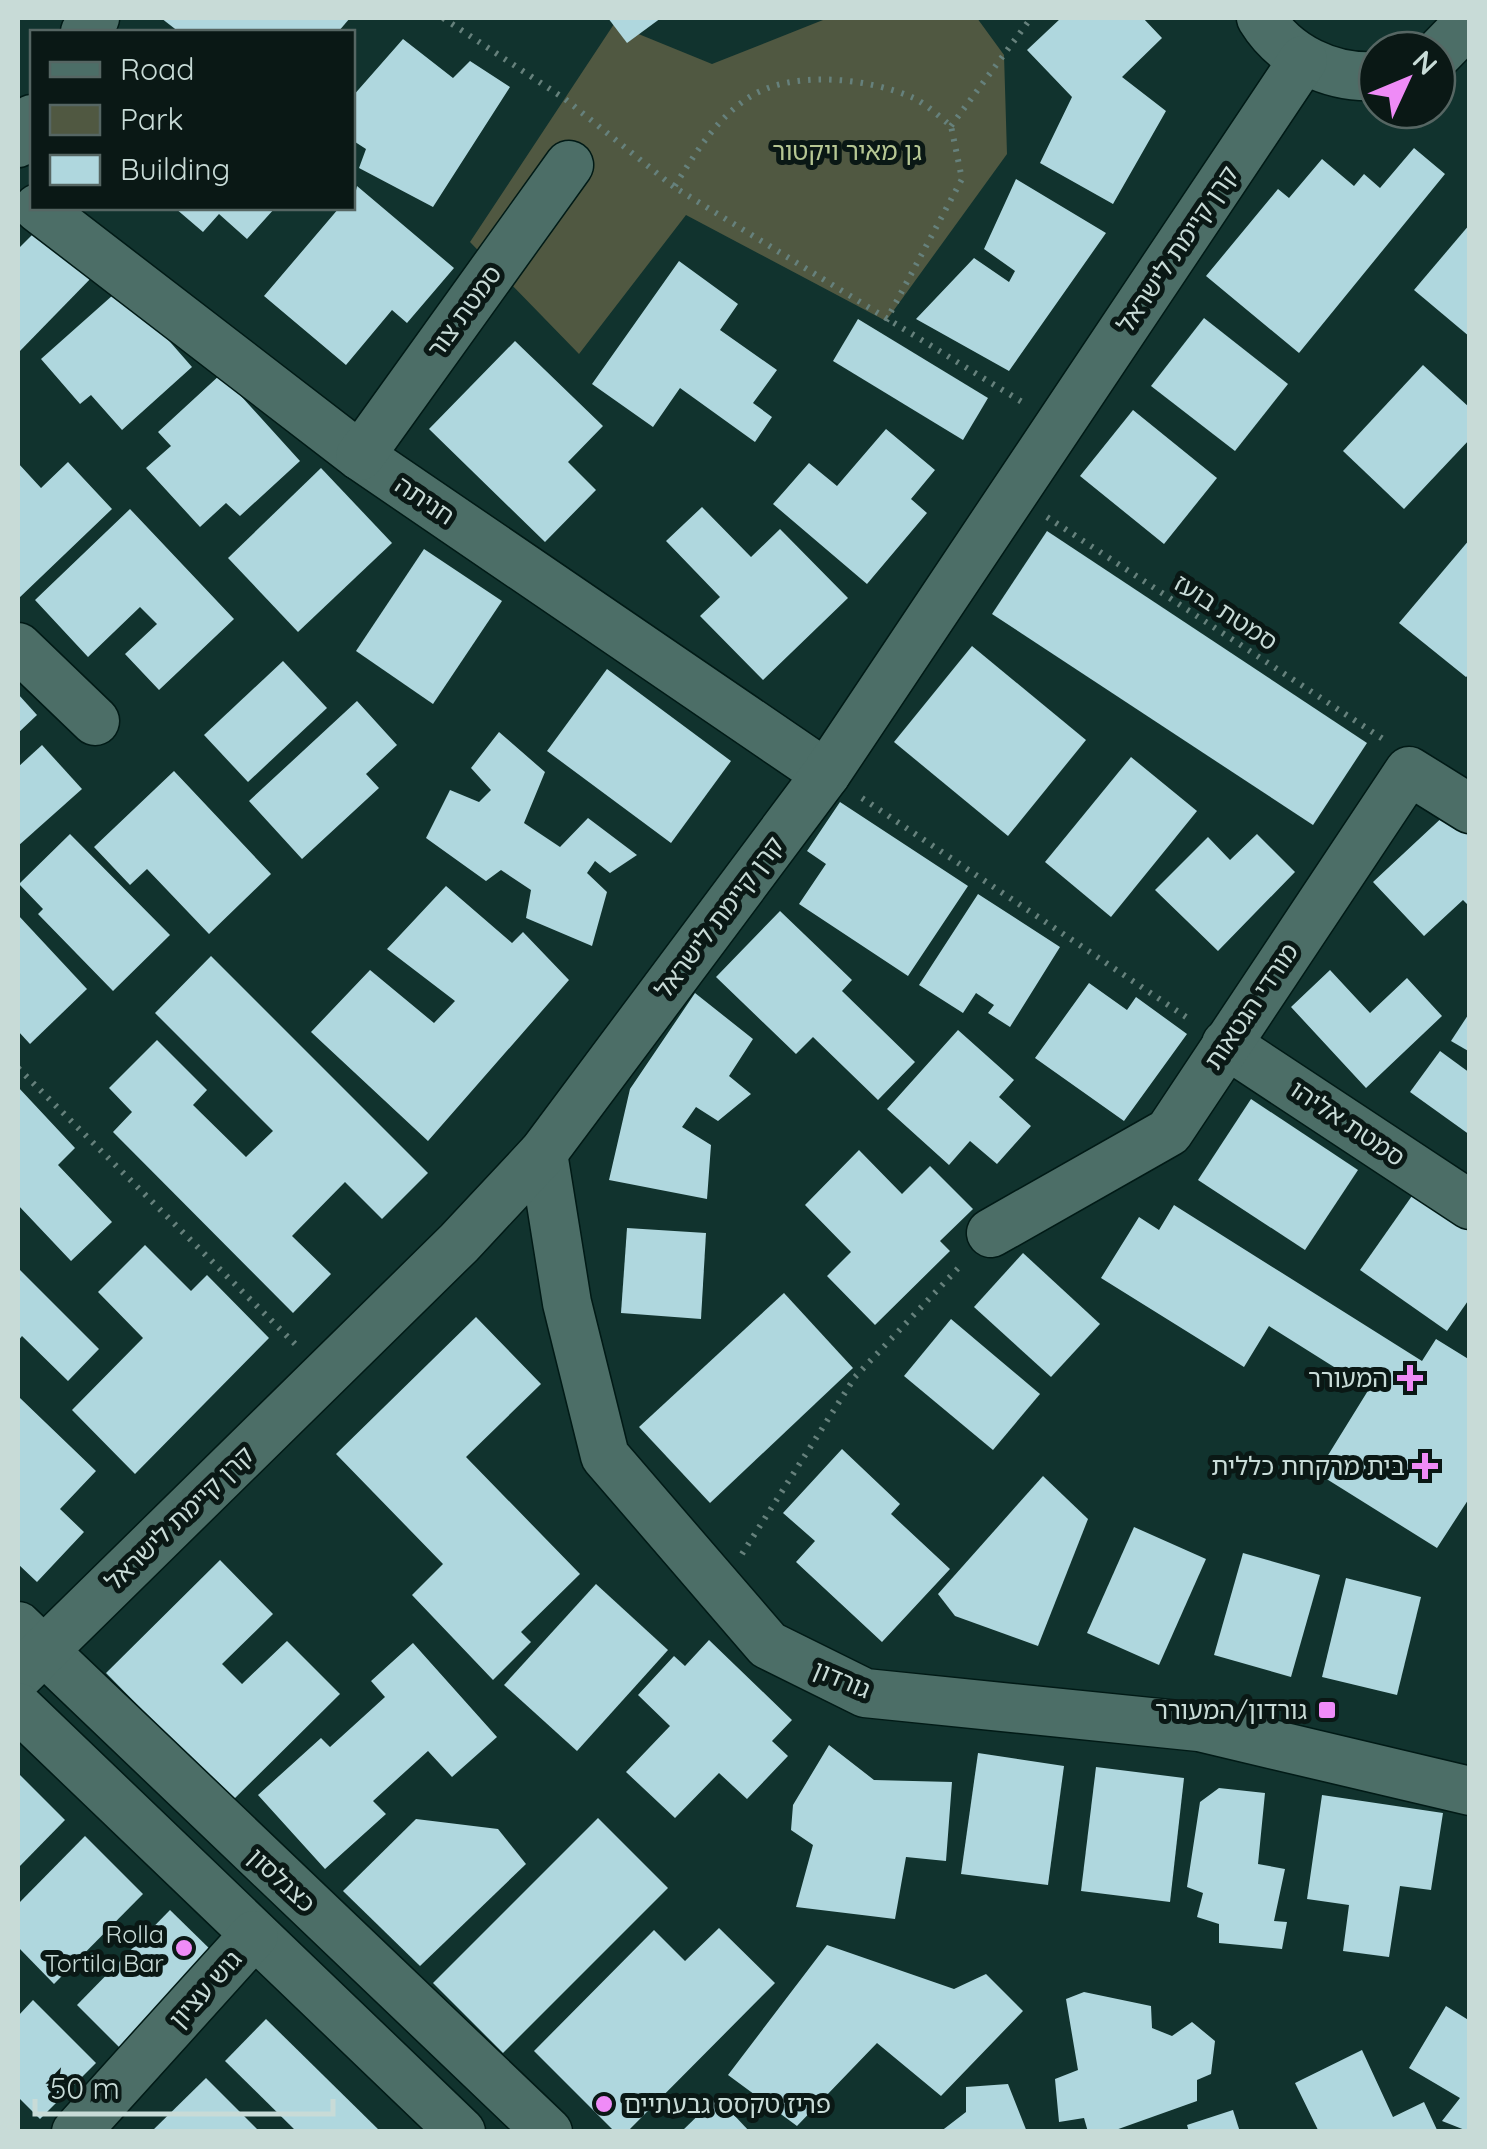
<svg xmlns="http://www.w3.org/2000/svg" width="1487" height="2149" font-family="Quicksand,'Noto Sans Hebrew',sans-serif">
<rect width="100%" height="100%" fill="#11332e"/>
<polygon fill="#505841" points="828,18 977,18 1004,55 1007,154 886,321 686,215 579,354 470,242 614,24 712,64"/>
<g fill="#afd7de">
<polygon points="161,18 350,18 338,32 179,32"/>
<polygon points="608,18 661,18 627,43"/>
<polygon points="1061,18 1143,18 1162,38 1122,77 1166,111 1113,204 1040,163 1072,97 1027,50"/>
<polygon points="403,39 453,78 470,61 510,87 433,207 359,168 366,149 352,140 352,97"/>
<polygon points="1414,148 1445,174 1299,353 1206,276 1278,189 1289,198 1322,159 1354,186 1364,174 1380,188"/>
<polygon points="1016,179 1106,233 1009,371 916,319 974,258 1009,282 1015,271 984,249"/>
<polygon points="357,186 454,268 407,323 392,310 346,365 264,296 339,208 352,208"/>
<polygon points="175,208 275,208 247,239 219,214 203,232"/>
<polygon points="44,223 95,274 18,353 18,249"/>
<polygon points="1470,224 1470,337 1414,290"/>
<polygon points="679,261 738,304 720,330 777,370 753,403 772,417 755,442 680,388 653,427 592,384"/>
<polygon points="122,287 192,367 122,430 91,395 80,404 41,359"/>
<polygon points="1204,318 1288,384 1235,451 1151,386"/>
<polygon points="858,319 988,398 963,440 833,361"/>
<polygon points="515,341 603,426 568,462 596,490 545,542 429,429"/>
<polygon points="1423,365 1470,408 1470,439 1404,509 1343,451"/>
<polygon points="221,374 300,461 240,516 226,503 200,527 146,468 171,446 158,432"/>
<polygon points="1133,410 1217,478 1164,544 1080,476"/>
<polygon points="886,429 935,470 911,499 927,513 867,584 773,504 809,463 837,486"/>
<polygon points="68,462 112,509 18,599 18,463 41,488"/>
<polygon points="321,468 392,543 298,632 228,558"/>
<polygon points="702,507 751,557 780,529 848,598 763,680 700,616 720,597 666,541"/>
<polygon points="130,509 234,619 159,690 125,654 157,624 140,607 88,657 35,600"/>
<polygon points="1047,531 1367,743 1313,825 992,614"/>
<polygon points="1470,539 1470,674 1466,677 1399,623"/>
<polygon points="424,549 502,601 433,704 356,651"/>
<polygon points="972,646 1086,740 1008,836 894,742"/>
<polygon points="283,661 327,708 248,782 204,735"/>
<polygon points="607,669 731,761 671,843 547,751"/>
<polygon points="18,694 37,715 18,733"/>
<polygon points="357,701 397,745 366,774 379,788 302,859 249,801"/>
<polygon points="499,732 545,772 524,823 560,847 588,818 637,855 610,873 595,861 587,873 607,892 592,946 526,918 531,890 501,870 486,881 426,838 450,790 479,802 491,790 471,768"/>
<polygon points="42,745 82,789 18,846 18,767"/>
<polygon points="1131,757 1197,811 1111,917 1045,862"/>
<polygon points="174,771 271,874 209,934 147,869 130,885 94,847"/>
<polygon points="840,802 968,886 908,976 799,904 826,864 807,851"/>
<polygon points="1448,812 1470,835 1470,907 1463,900 1424,936 1373,882"/>
<polygon points="70,834 170,935 113,991 38,914 43,909 19,884"/>
<polygon points="1257,834 1295,872 1218,951 1155,890 1208,837 1230,860"/>
<polygon points="446,886 512,943 523,932 569,980 428,1141 311,1032 370,970 434,1023 455,1001 387,949"/>
<polygon points="978,894 1060,947 1010,1027 988,1013 994,1005 976,993 963,1013 919,985"/>
<polygon points="780,911 852,980 842,991 915,1062 878,1100 813,1037 796,1054 716,977"/>
<polygon points="18,915 87,989 30,1044 18,1031"/>
<polygon points="211,956 428,1173 382,1219 345,1182 292,1236 331,1274 293,1313 113,1132 132,1112 109,1088 157,1040 207,1090 193,1105 246,1157 273,1131 155,1013"/>
<polygon points="1330,970 1370,1013 1407,978 1442,1016 1366,1088 1291,1007"/>
<polygon points="1089,983 1127,1010 1136,997 1187,1034 1124,1121 1035,1058"/>
<polygon points="695,993 753,1039 729,1076 751,1094 718,1121 696,1107 682,1127 711,1145 707,1199 609,1180 630,1089"/>
<polygon points="1470,1012 1470,1052 1451,1041"/>
<polygon points="958,1030 1014,1080 999,1097 1031,1126 997,1164 970,1141 949,1165 887,1109"/>
<polygon points="1440,1051 1470,1073 1470,1135 1410,1092"/>
<polygon points="18,1087 75,1148 58,1165 112,1222 71,1261 18,1205"/>
<polygon points="1251,1099 1358,1170 1305,1250 1198,1180"/>
<polygon points="859,1150 902,1194 930,1166 973,1209 940,1241 950,1251 875,1325 827,1276 851,1252 805,1205"/>
<polygon points="1414,1193 1470,1232 1470,1298 1447,1331 1360,1270"/>
<polygon points="1174,1205 1422,1361 1436,1339 1470,1360 1470,1497 1437,1548 1317,1473 1369,1389 1269,1326 1244,1367 1101,1278 1139,1217 1159,1230"/>
<polygon points="627,1228 706,1233 701,1319 621,1313"/>
<polygon points="145,1245 191,1291 207,1275 269,1338 135,1474 72,1410 143,1338 98,1292"/>
<polygon points="1023,1253 1100,1324 1051,1377 974,1307"/>
<polygon points="18,1268 99,1349 68,1381 22,1336 18,1341"/>
<polygon points="784,1293 853,1368 710,1503 639,1427"/>
<polygon points="476,1317 541,1384 466,1457 580,1574 521,1632 531,1642 493,1680 412,1595 443,1564 336,1454"/>
<polygon points="951,1319 1040,1394 993,1450 904,1376"/>
<polygon points="20,1398 96,1471 60,1509 84,1532 37,1582 18,1564"/>
<polygon points="842,1449 900,1504 891,1514 950,1569 882,1642 796,1562 815,1541 783,1513"/>
<polygon points="1043,1476 1088,1519 1038,1646 955,1616 938,1594"/>
<polygon points="1134,1527 1206,1559 1159,1665 1087,1633"/>
<polygon points="1243,1553 1320,1575 1291,1677 1214,1655"/>
<polygon points="220,1560 273,1614 222,1664 242,1684 287,1641 340,1694 232,1801 106,1673"/>
<polygon points="1346,1578 1421,1597 1397,1695 1322,1677"/>
<polygon points="596,1584 668,1650 577,1751 504,1685"/>
<polygon points="709,1640 792,1720 772,1741 788,1756 747,1799 719,1773 675,1818 626,1772 670,1726 638,1695 674,1656 685,1666"/>
<polygon points="413,1643 497,1737 452,1777 428,1751 373,1801 386,1814 325,1869 258,1795 321,1738 330,1747 385,1697 371,1681"/>
<polygon points="829,1745 874,1780 952,1782 946,1861 906,1857 895,1919 796,1907 813,1845 791,1830 793,1805"/>
<polygon points="978,1753 1064,1766 1048,1885 961,1874"/>
<polygon points="1096,1767 1184,1778 1170,1902 1081,1891"/>
<polygon points="18,1773 65,1820 18,1868"/>
<polygon points="1219,1788 1265,1793 1258,1864 1285,1869 1274,1921 1287,1922 1282,1949 1219,1943 1219,1924 1197,1917 1203,1893 1187,1887 1200,1802"/>
<polygon points="1322,1795 1443,1813 1431,1890 1400,1886 1389,1957 1343,1951 1349,1905 1307,1899"/>
<polygon points="598,1818 668,1888 503,2053 433,1983"/>
<polygon points="416,1819 498,1829 526,1864 420,1966 343,1891"/>
<polygon points="85,1836 143,1894 54,1984 18,1947 18,1904"/>
<polygon points="170,1910 216,1955 122,2050 77,2005"/>
<polygon points="719,1928 775,1983 627,2132 615,2132 534,2051 654,1930 685,1961"/>
<polygon points="827,1945 954,1989 986,1974 1023,2011 941,2096 877,2043 797,2126 728,2075"/>
<polygon points="1084,1992 1151,2006 1152,2028 1172,2036 1192,2022 1215,2041 1211,2074 1197,2080 1197,2101 1110,2132 1088,2132 1084,2118 1059,2122 1055,2079 1078,2070 1066,1999"/>
<polygon points="33,2000 96,2063 40,2119 18,2097 18,2016"/>
<polygon points="1446,2006 1470,2021 1470,2132 1442,2121 1460,2098 1409,2068"/>
<polygon points="266,2019 381,2132 297,2132 225,2061"/>
<polygon points="1362,2050 1393,2117 1424,2102 1438,2132 1319,2132 1295,2083"/>
<polygon points="206,2078 260,2132 151,2132"/>
<polygon points="1008,2084 1027,2132 940,2132 966,2112 966,2087"/>
<polygon points="717,2097 750,2132 681,2132"/>
<polygon points="1233,2110 1240,2132 1189,2132 1187,2125"/>
</g>
<g fill="none" stroke-linecap="round" stroke-linejoin="round">
<g stroke="#011a16" stroke-width="51">
<g id="minor">
<path d="M1261,18C1285,57 1331,79 1377,76"/>
<polyline points="85,32 95,18"/>
<polyline points="1437,55 1470,21"/>
<polyline points="18,143 32,119"/>
<polyline points="38,208 360,456 826,774"/>
<polyline points="360,456 569,165"/>
<polyline points="18,647 95,721"/>
<polyline points="1226,1044 1470,1205"/>
<polyline points="543,1153 567,1303 605,1456 768,1645 865,1693 1199,1727 1470,1791"/>
<polyline points="991,1233 1169,1132 1409,771 1470,809"/>
<polyline points="18,1626 548,2132"/>
<polyline points="18,1676 459,1243 543,1153 826,774 1303,60"/>
<polyline points="18,1707 461,2132"/>
<polyline points="76,2132 254,1935"/>
</g>
</g>
<g stroke="#66817c" stroke-width="6" stroke-dasharray="2.5 8" stroke-linecap="butt">
<polyline points="443,18 565,99 674,187"/>
<polyline points="951,126 1031,18"/>
<path d="M886,321L962,179L951,126C940,117 927,105 914,98C869,78 791,69 748,98C715,120 695,154 674,187L1022,402"/>
<polyline points="1047,517 1383,739"/>
<polyline points="862,798 1192,1021"/>
<polyline points="18,1068 296,1345"/>
<polyline points="742,1554 855,1377 963,1263"/>
</g>
<use href="#minor" stroke="#4c6e67" stroke-width="48"/>
</g>
<g fill="#ef8bf7" stroke="#0a1815" stroke-width="4">
<path d="M1405 1363h10v10h10v10h-10v10h-10v-10h-10v-10h10z"/>
<path d="M1420 1451h10v10h10v10h-10v10h-10v-10h-10v-10h10z"/>
<rect x="1317" y="1700" width="20" height="20" rx="5"/>
<circle cx="184" cy="1948" r="10"/>
<circle cx="604" cy="2104" r="10"/>
</g>
<g text-anchor="middle" stroke-width="10" stroke-linejoin="round" paint-order="stroke">
<g font-size="25" fill="#b6c793" stroke="#0a1815">
<text x="847" y="160">גן מאיר ויקטור</text>
</g>
<g font-size="25" fill="#c8dbd7" stroke="#0a1815">
<text transform="translate(1177 249) rotate(-56)" y="9">קרן קיימת לישראל</text>
<text transform="translate(464 311) rotate(-54)" y="9">סמטת צור</text>
<text transform="translate(425 500) rotate(34)" y="9">חניתה</text>
<text transform="translate(1226 612) rotate(33)" y="9">סמטת בועז</text>
<text transform="translate(719 917) rotate(-53)" y="9">קרן קיימת לישראל</text>
<text transform="translate(1251 1006) rotate(-56)" y="9">מורדי הגטאות</text>
<text transform="translate(1348 1123) rotate(34)" y="9">סמטת אליהו</text>
<text transform="translate(179 1518) rotate(-44)" y="9">קרן קיימת לישראל</text>
<text transform="translate(842 1679) rotate(23)" y="9">גורדון</text>
<text transform="translate(282 1880) rotate(43)" y="9">כצנלסון</text>
<text transform="translate(205 1989) rotate(-48)" y="9">גוש עציון</text>
</g>
<g font-size="25" fill="#c8dbd7" stroke="#0a1815" text-anchor="end">
<text x="1388" y="1387">המעורר</text>
<text x="1405" y="1475">בית מרקחת כללית</text>
<text x="1307" y="1719">גורדון/המעורר</text>
<text x="164" y="1943">Rolla<tspan x="164" dy="29">Tortila Bar</tspan></text>
<text x="624" y="2113" text-anchor="start">פריז טקסס גבעתיים</text>
</g>
</g>
<rect width="1487" height="2149" fill="none" stroke="#c8dbd7" stroke-width="40"/>
<rect x="30" y="30" width="325" height="180" fill="#0a1815" stroke="#566663" stroke-width="2.5"/>
<rect x="50" y="62" width="50" height="15" fill="#4c6e67" stroke="#566663" stroke-width="2.5"/>
<text x="120" y="80" font-size="30" fill="#c8dbd7">Road</text>
<rect x="50" y="105" width="50" height="30" fill="#505841" stroke="#566663" stroke-width="2.5"/>
<text x="120" y="130" font-size="30" fill="#c8dbd7">Park</text>
<rect x="50" y="155" width="50" height="30" fill="#afd7de" stroke="#566663" stroke-width="2.5"/>
<text x="120" y="180" font-size="30" fill="#c8dbd7">Building</text>
<g transform="translate(1407 80) rotate(46)"><circle r="48" fill="#0a1815" stroke="#566663" stroke-width="2.5"/>
<path d="M0-8L18 38L0 25L-18 38Z" fill="#ef8bf7"/>
<text y="-15" font-size="28" font-weight="bold" text-anchor="middle" fill="#c8dbd7">N</text>
</g>
<path d="M35 2099v15h298v-15" fill="none" stroke="#c8dbd7" stroke-width="5"/>
<text x="50" y="2099" font-size="30" fill="#c8dbd7" stroke="#0a1815" stroke-width="8" paint-order="stroke">50 m</text>
</svg>
